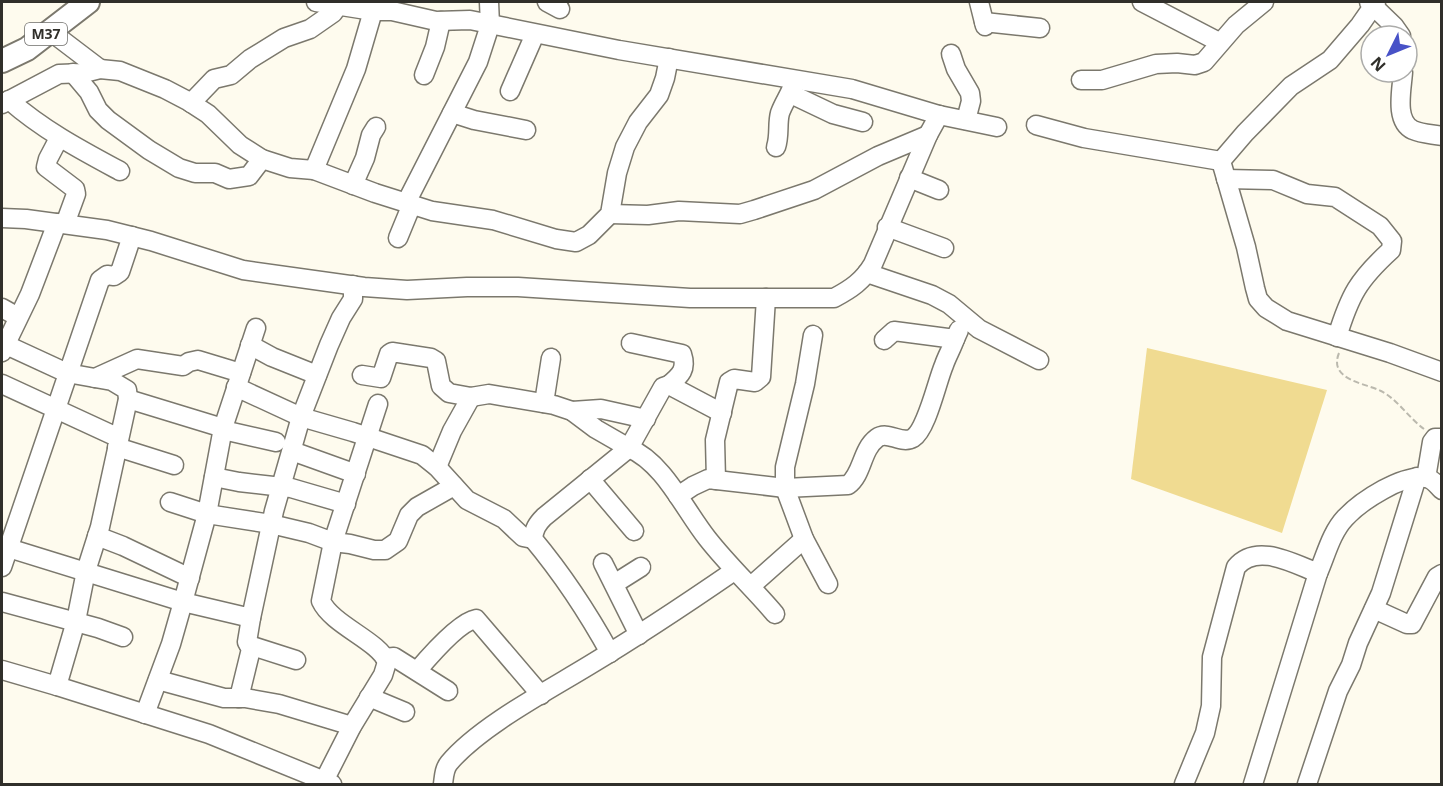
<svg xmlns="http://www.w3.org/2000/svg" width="1443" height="786" font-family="'Open Sans',sans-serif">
<rect width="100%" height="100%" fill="#fefbee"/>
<polygon fill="#f0db91" points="1147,348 1327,390 1282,533 1131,479"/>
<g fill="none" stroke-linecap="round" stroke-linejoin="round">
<g stroke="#7b786d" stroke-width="21">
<g id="minor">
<polyline points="316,2 373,11 392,11 436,21 470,20 619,50 852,89 939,115 997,127"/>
<polyline points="547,2 560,9"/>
<polyline points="979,2 985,26"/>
<polyline points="1142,2 1219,42"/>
<polyline points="1369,2 1394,26 1401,36"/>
<polyline points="1376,2 1360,25 1330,60 1291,86 1245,133 1221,161 1246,247 1255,288 1258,299 1266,308 1287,321 1390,353 1442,372"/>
<polyline points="984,22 1040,28"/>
<polyline points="50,31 100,69"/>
<polyline points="951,54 956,69 970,93 971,101 966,120"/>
<path d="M1403,72C1402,89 1394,121 1413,130C1422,134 1432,134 1442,136"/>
<polyline points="73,73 89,92 98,110 108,120 149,150 179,168 195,173 215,173 229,179 249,176 262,159"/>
<polyline points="424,75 435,47 441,21"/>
<polyline points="1081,80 1102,80 1156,64 1177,63 1195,65 1204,62 1236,25 1264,2"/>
<polyline points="510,91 535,34"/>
<polyline points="791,94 833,114 863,122"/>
<path d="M9,100C43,130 81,150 120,171"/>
<polyline points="191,103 214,79 231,75 250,59 284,38 310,29 333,13 338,6"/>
<polyline points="2,104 59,74 84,73 100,69 120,71 165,89 188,101 208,114 240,145 262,159 290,168 314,170 375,193 432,211 493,220 556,239 576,242 589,235 610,214 617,173 625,147 638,122 659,95 665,78 669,58"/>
<polyline points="452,113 474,120 526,130"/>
<polyline points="1036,125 1084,138 1221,161"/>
<polyline points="59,138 48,159 46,167 75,189 76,194 65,224"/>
<path d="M776,147C780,135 777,124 780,113C784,102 791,93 794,82"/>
<polyline points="314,170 356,69 373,11"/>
<polyline points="909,178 939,190"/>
<path d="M1226,179L1273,180L1307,194L1335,197L1380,226L1392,241L1391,250C1358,280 1350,295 1337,337"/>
<polyline points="353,185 365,158 371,135 376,127"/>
<polyline points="406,203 478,62 490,25 489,2"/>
<polyline points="610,214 648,215 679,211 740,214 754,210 814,190 878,156 928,135"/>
<path d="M2,218L26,219L107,230L151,241L243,270L364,287L407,290L467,287H518L690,298H834C851,289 863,281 873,264L928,135L939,115"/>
<polyline points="887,227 944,248"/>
<polyline points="398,238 412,204"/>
<polyline points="867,273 932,295 949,304 979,329 1039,360"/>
<polyline points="2,308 18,317"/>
<polyline points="813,335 805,384 785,467 785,488 804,539 828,584"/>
<polyline points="884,340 894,331 955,339 959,330"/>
<polyline points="2,343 67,373 95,378 137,359 183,366 189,362 198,360 241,373"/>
<path d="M631,343L682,354C687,369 681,375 669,385"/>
<polyline points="250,345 272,357 317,375"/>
<polyline points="2,352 30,294 57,223"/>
<polyline points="362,375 381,378 389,354 392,352 431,358 436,361 441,386 449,393 471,397 489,394 554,405 572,411 596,429 629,448 663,387 669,385 722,413"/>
<polyline points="2,384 119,438"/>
<polyline points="236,387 301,417 353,432 422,455 437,467 467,500 504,519 523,537 533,539"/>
<polyline points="128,399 223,428"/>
<polyline points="544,403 551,358"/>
<polyline points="572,411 601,409 646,419"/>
<polyline points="223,430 276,442"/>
<polyline points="117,447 174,465"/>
<polyline points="292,451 356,474"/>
<polyline points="437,467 452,431 471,397"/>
<polyline points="214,477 239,482 291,488 346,504"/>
<polyline points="1426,478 1432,442 1435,438 1442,438"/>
<polyline points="590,479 634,531"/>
<polyline points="716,480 715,440 729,382 734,379 755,382 761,377 766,298"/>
<path d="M678,496L693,486L708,479L785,488L848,485C863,474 861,450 877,438C888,430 901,445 913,438C927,429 937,381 944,365C947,356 952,348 955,339"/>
<polyline points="170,502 207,514 271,524 309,533 333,542 350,544 374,550 385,550 398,541 409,515 417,507 454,486"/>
<polyline points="97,536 123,546 190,578"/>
<polyline points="2,546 183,602 251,618 274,511 301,417 329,345 341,318 353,299 353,285"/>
<polyline points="603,563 639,635"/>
<polyline points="2,567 100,280 107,275 114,276 120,272 132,236"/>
<path d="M1318,573C1326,555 1331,533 1345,518C1361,501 1403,473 1427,478C1434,480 1437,485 1442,490"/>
<polyline points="614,584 641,567"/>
<polyline points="751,586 804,539"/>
<polyline points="2,602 98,628 123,637"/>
<polyline points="1374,609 1407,624 1412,624 1437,577 1442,574"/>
<polyline points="249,645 296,660"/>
<path d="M610,653C588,613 563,575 533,539C534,529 537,524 544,517L629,448C664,463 684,509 707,538C728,565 753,588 775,614"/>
<polyline points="385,658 394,657 448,691"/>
<polyline points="2,670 57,686 209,734 332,784"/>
<path d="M417,671C428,658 459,622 476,619L541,695"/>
<polyline points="158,680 224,698 245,698 279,704 352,726"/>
<polyline points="57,686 76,621 86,571 100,527 128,399 127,390 112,381 95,378"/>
<polyline points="369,697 405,712"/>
<polyline points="239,698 251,649 247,642 251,618"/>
<polyline points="145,714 171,644 183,602 207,514 223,428 256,328"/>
<path d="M324,781L352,726L383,675L387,662C379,641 332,625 321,601L333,542L378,404"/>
<path d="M443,784C444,777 444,769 449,763C479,727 547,691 588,666C638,636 686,604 734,571"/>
<path d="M1184,784L1205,733L1211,706L1212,657L1236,567C1257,542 1294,564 1318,573L1253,784"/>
<polyline points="1307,784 1338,691 1351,665 1358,643 1381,593 1417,477"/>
</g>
</g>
<g stroke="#7b786d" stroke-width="26">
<polyline id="major" points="2,61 27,49 88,2"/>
</g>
<path stroke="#bbb9ae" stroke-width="2" stroke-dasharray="6 3" stroke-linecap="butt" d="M1339,353C1328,380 1365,383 1381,391C1397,399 1409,418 1424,429"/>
<use href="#minor" stroke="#fff" stroke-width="18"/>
<use href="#major" stroke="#fff" stroke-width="22"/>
</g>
<g text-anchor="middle" stroke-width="6" stroke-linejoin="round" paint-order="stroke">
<rect fill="#fff" stroke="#6e6d6a" stroke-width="1.5" x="25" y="23" width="42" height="22" rx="4.5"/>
<g font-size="14" font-weight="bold" fill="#302f2a">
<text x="46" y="39">M37</text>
</g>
</g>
<rect width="1443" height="786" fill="none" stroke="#302f2a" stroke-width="6"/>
<g transform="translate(1389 54) rotate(227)"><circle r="28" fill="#ffffff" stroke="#acacaa" stroke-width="1.5"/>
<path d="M0-4.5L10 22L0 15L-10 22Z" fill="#4852c7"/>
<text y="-9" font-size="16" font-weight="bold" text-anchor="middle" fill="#302f2a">N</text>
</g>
</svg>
